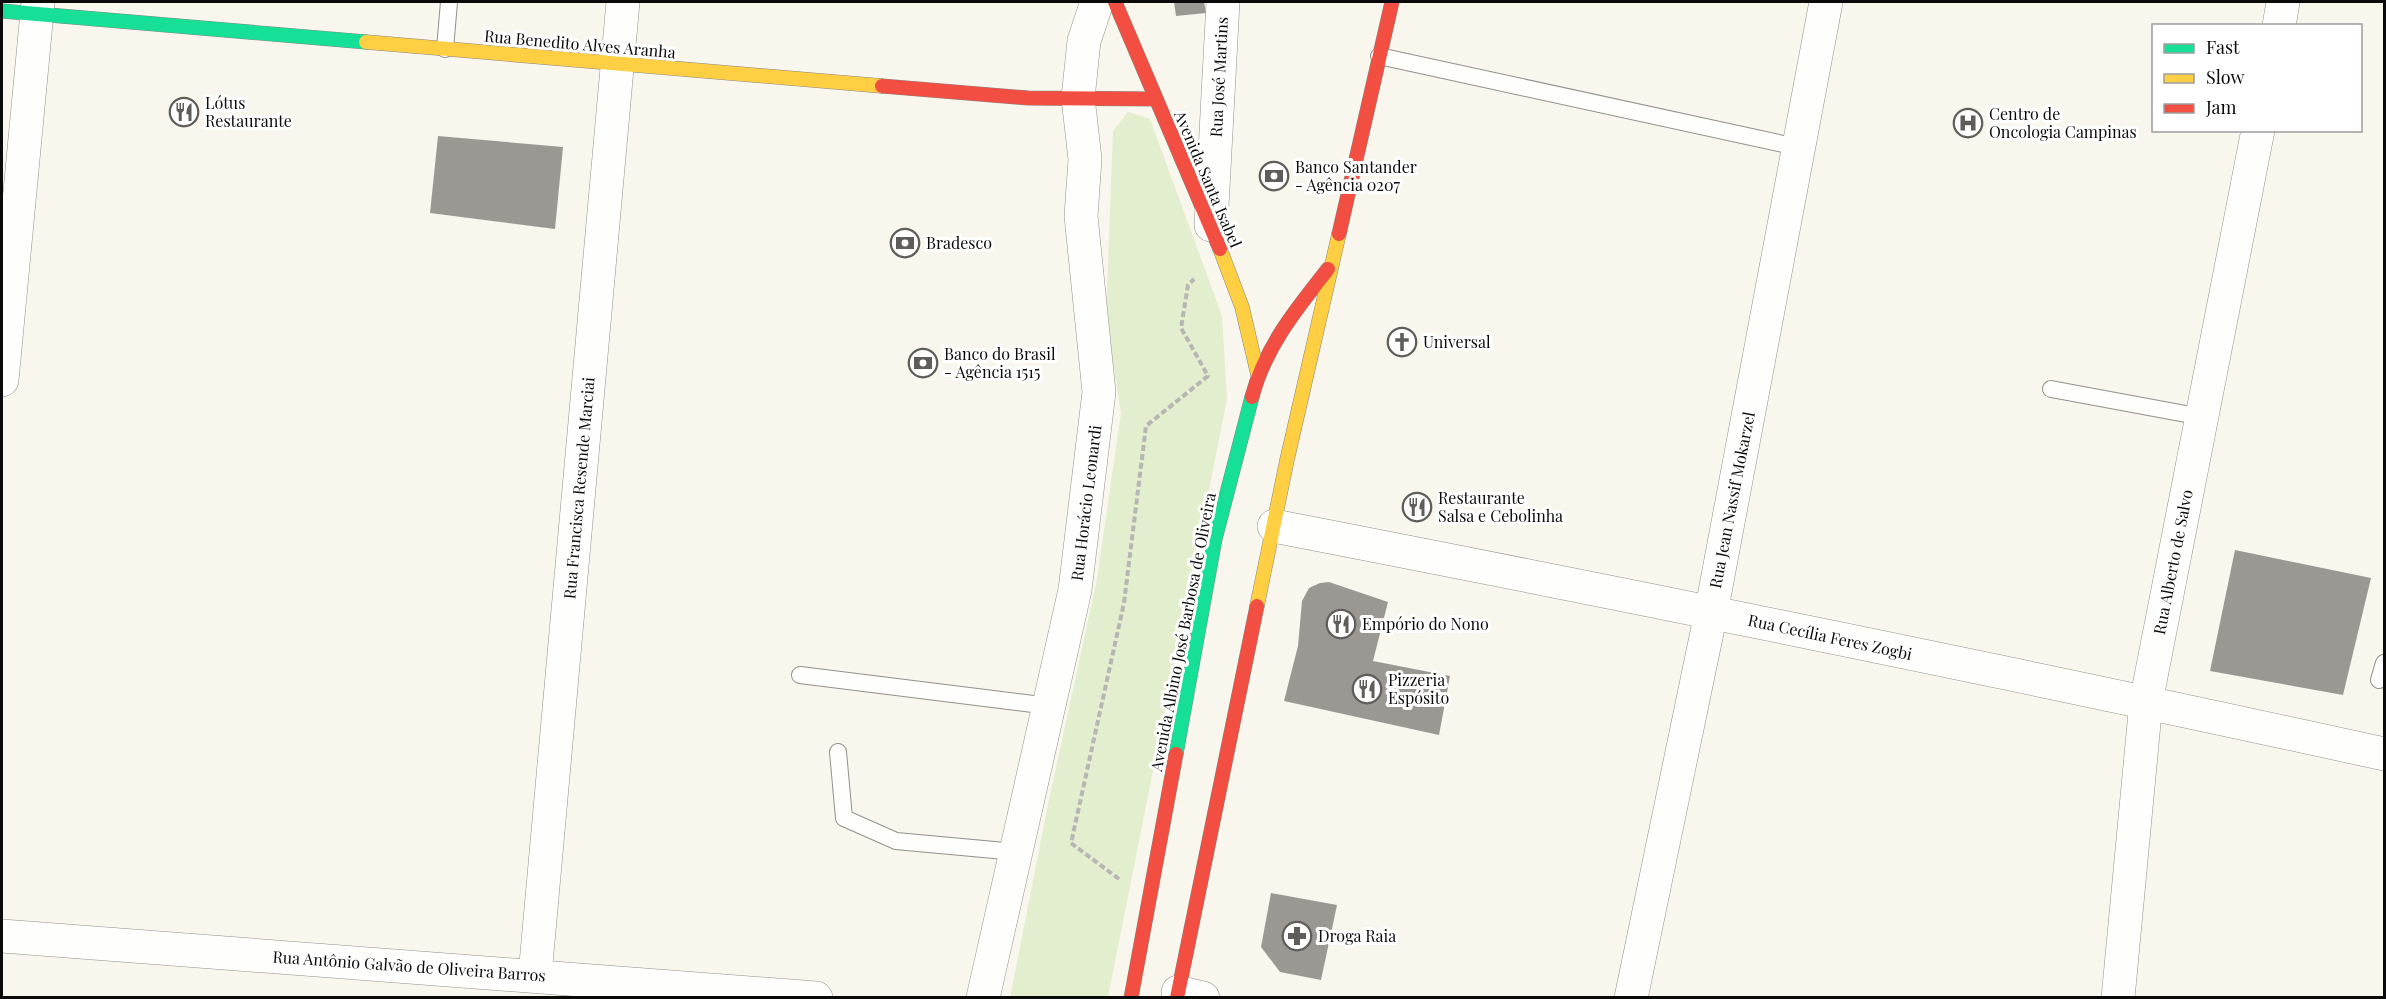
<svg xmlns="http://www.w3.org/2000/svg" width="2386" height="999" font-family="'Playfair Display',serif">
<rect width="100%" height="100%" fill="#f9f6ed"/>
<polygon fill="#e2eecd" points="1128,112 1150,119 1222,316 1227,399 1108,997 1010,998 1047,809 1097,579 1121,413 1106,318 1113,131"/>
<g fill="#9b9894">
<polygon points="1174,2 1204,2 1206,13 1176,16"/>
<polygon points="438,136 563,147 555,229 430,213"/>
<polygon points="2235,550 2371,578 2343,695 2210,671"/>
<polygon points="1329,582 1388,602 1373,661 1450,676 1439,735 1284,701 1298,646 1302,601 1309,588 1320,583"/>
<polygon points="1271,893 1337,905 1321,980 1280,972 1261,947"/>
</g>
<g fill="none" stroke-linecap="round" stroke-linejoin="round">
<g stroke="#92908c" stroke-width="18">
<g id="lane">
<polyline points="445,49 449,2"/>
<polyline points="1379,56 1797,147"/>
<polyline points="2051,389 2202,417"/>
<polyline points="800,675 1049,706"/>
<polyline points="2379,680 2384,663"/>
<polyline points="838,752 844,818 896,841 1016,852"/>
</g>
</g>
<g stroke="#92908c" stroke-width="34">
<g id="street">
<polyline points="2279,26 2283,2"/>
<polyline points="1211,225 1223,2"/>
<polyline points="2,380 38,2"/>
<path d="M1274,526C1645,598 2015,673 2384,754"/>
<polyline points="2,936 816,998"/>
<polyline points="535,975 623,2"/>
<polyline points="1178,992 1203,998"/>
<polyline points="983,998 1075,590 1099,392 1081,216 1085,159 1078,98 1084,41 1097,2"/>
<polyline points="1631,998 1711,613 1826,2"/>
<polyline points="2118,998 2146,702 2258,130"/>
</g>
</g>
<g stroke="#888783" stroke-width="15">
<g id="fast">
<polyline points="2,11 366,42"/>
<polyline points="1176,754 1215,539 1252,397"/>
</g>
</g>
<g stroke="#888783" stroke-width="15">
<g id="slow">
<polyline points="366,42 882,86"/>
<polyline points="1220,249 1242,307 1258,375"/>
<polyline points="1257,606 1287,460 1339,234"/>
</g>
</g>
<g stroke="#888783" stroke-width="15">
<g id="jam">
<polyline points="1115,2 1220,249"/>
<polyline points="882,86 1028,98 1156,99"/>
<polyline points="1339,234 1392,2"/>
<path d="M1252,397C1265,347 1297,308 1328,269"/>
<polyline points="1131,998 1176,754"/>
<polyline points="1177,998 1257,606"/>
</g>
</g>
<polyline stroke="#b7b6b5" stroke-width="4" stroke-dasharray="6 3" stroke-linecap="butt" points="1119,879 1071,843 1124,603 1146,426 1208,376 1181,328 1188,285 1194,279"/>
<use href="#lane" stroke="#fefefc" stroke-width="16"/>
<use href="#street" stroke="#fefefc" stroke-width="33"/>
<use href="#fast" stroke="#16e098" stroke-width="14"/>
<use href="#slow" stroke="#ffcf43" stroke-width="14"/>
<use href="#jam" stroke="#f24e42" stroke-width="14"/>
</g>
<defs>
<g id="restaurant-ring" transform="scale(1.5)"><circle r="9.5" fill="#fff" stroke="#5e5d59" stroke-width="1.5"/><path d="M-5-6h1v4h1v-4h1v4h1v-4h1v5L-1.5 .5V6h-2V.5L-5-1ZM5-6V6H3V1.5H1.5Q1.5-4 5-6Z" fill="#5e5d59"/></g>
<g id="hospital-ring" transform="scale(1.5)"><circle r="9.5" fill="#fff" stroke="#5e5d59" stroke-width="1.5"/><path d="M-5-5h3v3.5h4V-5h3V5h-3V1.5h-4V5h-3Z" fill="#5e5d59"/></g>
<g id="bank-ring" transform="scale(1.5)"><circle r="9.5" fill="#fff" stroke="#5e5d59" stroke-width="1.5"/><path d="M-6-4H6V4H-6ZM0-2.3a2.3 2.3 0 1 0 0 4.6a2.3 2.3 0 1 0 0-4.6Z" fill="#5e5d59"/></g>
<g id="church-ring" transform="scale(1.5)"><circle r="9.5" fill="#fff" stroke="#5e5d59" stroke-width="1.5"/><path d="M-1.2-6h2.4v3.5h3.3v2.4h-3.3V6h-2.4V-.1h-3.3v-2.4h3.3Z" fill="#5e5d59"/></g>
<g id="pharmacy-ring" transform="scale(1.5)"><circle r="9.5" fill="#fff" stroke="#5e5d59" stroke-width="1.5"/><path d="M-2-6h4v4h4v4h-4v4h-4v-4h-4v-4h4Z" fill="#5e5d59"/></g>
</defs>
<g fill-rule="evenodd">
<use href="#restaurant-ring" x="184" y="112"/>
<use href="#hospital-ring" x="1968" y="123"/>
<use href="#bank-ring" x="1274" y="176"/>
<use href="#bank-ring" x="905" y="243"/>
<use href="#church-ring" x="1402" y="342"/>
<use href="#bank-ring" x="923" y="363"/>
<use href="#restaurant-ring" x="1417" y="507"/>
<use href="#restaurant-ring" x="1341" y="624"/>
<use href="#restaurant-ring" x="1367" y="689"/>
<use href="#pharmacy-ring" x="1297" y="936"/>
</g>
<g text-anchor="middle" stroke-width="6" stroke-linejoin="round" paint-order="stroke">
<g font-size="16" fill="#0a0a0a" stroke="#fff">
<text transform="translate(580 44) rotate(5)" y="6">Rua Benedito Alves Aranha</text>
<text transform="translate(1219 77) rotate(-87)" y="6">Rua José Martins</text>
<text transform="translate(1208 179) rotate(67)" y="6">Avenida Santa Isabel</text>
<text transform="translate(579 488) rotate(-85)" y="6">Rua Francisca Resende Marciai</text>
<text transform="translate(1732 500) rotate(-79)" y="6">Rua Jean Nassif Mokarzel</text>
<text transform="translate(1086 503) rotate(-83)" y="6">Rua Horácio Leonardi</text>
<text transform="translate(2173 562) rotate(-79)" y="6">Rua Alberto de Salvo</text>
<text transform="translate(1183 632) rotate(-79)" y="6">Avenida Albino José Barbosa de Oliveira</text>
<text transform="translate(1830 637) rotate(12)" y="6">Rua Cecília Feres Zogbi</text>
<text transform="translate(409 966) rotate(4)" y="6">Rua Antônio Galvão de Oliveira Barros</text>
</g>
<g font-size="16" fill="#0a0a0a" stroke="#fff" text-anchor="start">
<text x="205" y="109">Lótus<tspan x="205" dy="18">Restaurante</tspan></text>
<text x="1989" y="120">Centro de<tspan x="1989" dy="18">Oncologia Campinas</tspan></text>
<text x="1295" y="173">Banco Santander<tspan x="1295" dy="18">- Agência 0207</tspan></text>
<text x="926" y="249">Bradesco</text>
<text x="1423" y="348">Universal</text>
<text x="944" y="360">Banco do Brasil<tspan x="944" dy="18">- Agência 1515</tspan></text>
<text x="1438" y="504">Restaurante<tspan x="1438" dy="18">Salsa e Cebolinha</tspan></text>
<text x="1362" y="630">Empório do Nono</text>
<text x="1388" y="686">Pizzeria<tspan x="1388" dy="18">Espósito</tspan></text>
<text x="1318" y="942">Droga Raia</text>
</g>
</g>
<rect width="2386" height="999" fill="none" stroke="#0a0a0a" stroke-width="6"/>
<rect x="2152" y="24" width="210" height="108" fill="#ffffff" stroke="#9d9d9d" stroke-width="1.5"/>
<rect x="2164" y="44" width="30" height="9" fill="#16e098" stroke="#9d9d9d" stroke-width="1.5"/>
<text x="2206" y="54" font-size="18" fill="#0a0a0a">Fast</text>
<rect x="2164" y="74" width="30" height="9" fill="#ffcf43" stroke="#9d9d9d" stroke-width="1.5"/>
<text x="2206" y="84" font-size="18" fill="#0a0a0a">Slow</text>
<rect x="2164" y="104" width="30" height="9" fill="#f24e42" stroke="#9d9d9d" stroke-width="1.5"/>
<text x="2206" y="114" font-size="18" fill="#0a0a0a">Jam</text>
</svg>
